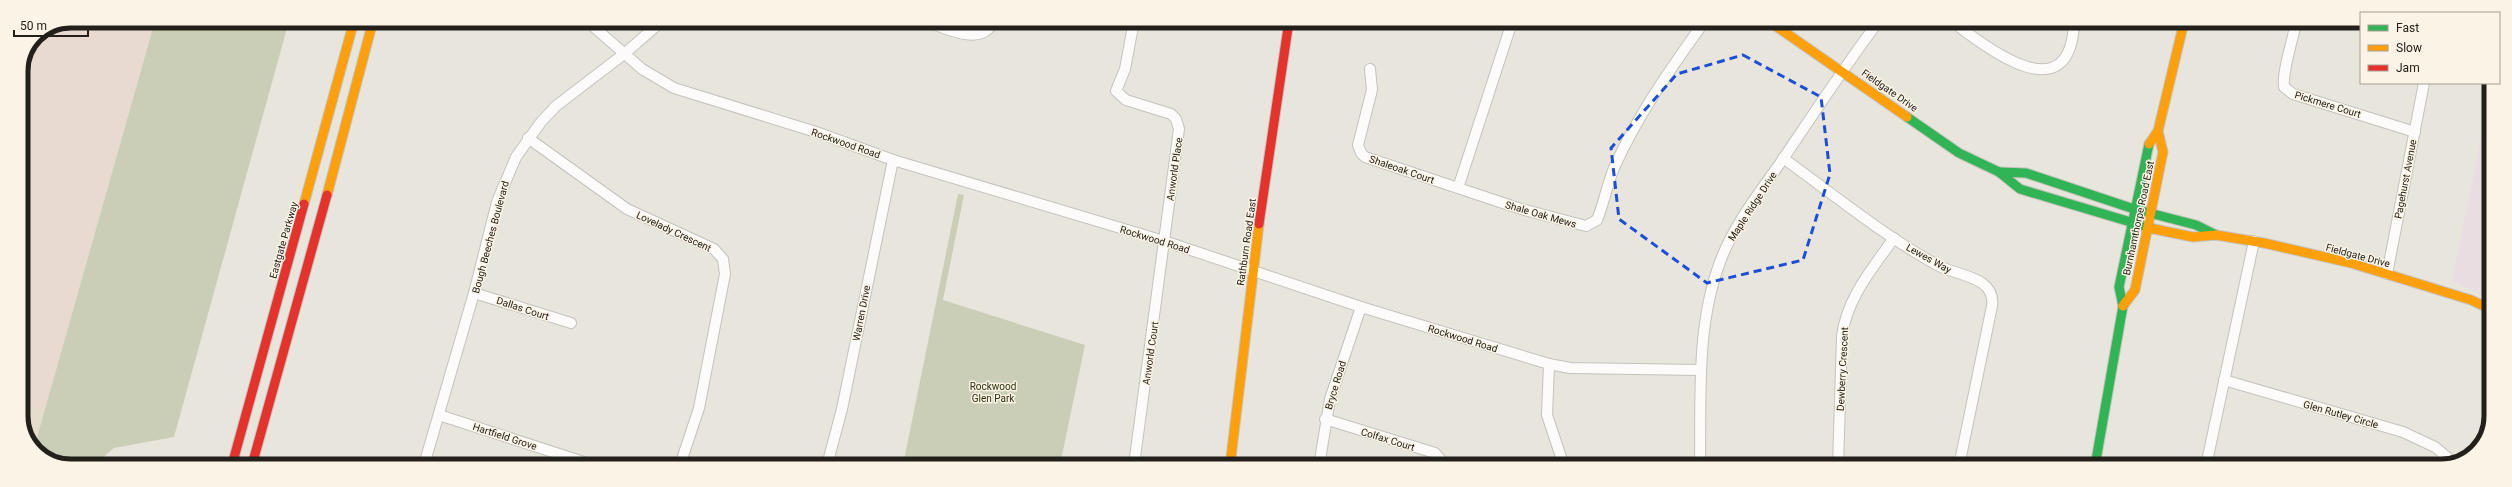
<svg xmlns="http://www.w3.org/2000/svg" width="2512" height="487" font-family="Roboto,sans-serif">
<rect width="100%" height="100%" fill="#e8e5dd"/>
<polygon fill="#e4dccd" points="21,404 45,410 34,448 21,422"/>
<polygon fill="#e8d9d1" points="71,21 155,21 45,410 21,404 21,71 36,36"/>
<polygon fill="#eadde1" points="2491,90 2490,298 2452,281"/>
<g fill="#cbceb6">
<polygon points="155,21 289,21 174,437 114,448 94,465 62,465 36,451 34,448"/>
<polygon points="958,194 964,195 943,300 1085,345 1060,465 903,465"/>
</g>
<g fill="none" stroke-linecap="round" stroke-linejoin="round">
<g stroke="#c4c2bc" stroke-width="12">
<g id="street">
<polyline points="587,21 642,69 674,88 816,132 893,160 1164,241 1361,307 1549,364 1570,368 1700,370"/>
<path d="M925,21C946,28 981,48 994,21"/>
<polyline points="1134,21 1125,69 1116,91 1126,100 1171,114 1176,119 1179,129 1134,465"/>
<path d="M1953,22C1990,51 2071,112 2074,22"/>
<path d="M2296,22C2293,40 2282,71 2284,87L2293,94L2415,132"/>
<path d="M1370,69L1372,90L1358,145L1361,153L1365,157L1521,209L1586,226L1597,220C1604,203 1607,185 1614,168C1637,116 1671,68 1704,22"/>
<polyline points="528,138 627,209 714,249 723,259 725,274 699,408 680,465"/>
<path d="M1783,158C1834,195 1884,236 1939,266C1959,276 1996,277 1992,306L1959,466"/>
<polyline points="1458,188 1512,22"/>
<polyline points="2387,274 2424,83"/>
<polyline points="474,293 571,323"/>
<polyline points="1549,364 1547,415 1564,466"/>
<polyline points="2224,380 2403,432 2435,447 2453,462"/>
<polyline points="439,415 593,465"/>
<polyline points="1325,419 1435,453 1446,466"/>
<polyline points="424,465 474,293 497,202 516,157 541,122 556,106 624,54 662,21"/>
<polyline points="827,465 842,409 893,160"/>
<polyline points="1319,466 1330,399 1361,307"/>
<path d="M1700,466C1701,398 1696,326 1720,262C1734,224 1760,192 1783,159C1814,113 1845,66 1878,22"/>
<path d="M1838,466L1842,336C1847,298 1872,269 1894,238"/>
<polyline points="2206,466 2254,241"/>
</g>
</g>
<g stroke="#c4c2bc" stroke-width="11">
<g id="fast">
<polyline points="1907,117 1959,153 1999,172 2020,189 2154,229"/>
<polyline points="1999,172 2026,173 2134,209 2196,225 2216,235"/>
<polyline points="2095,466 2123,306 2119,287 2149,144"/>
</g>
</g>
<g stroke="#c4c2bc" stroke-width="11">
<g id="slow">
<polyline points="1770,22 1907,117"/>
<polyline points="2149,144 2158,131 2184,22"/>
<polyline points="327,195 373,21"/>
<polyline points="304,204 354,21"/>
<polyline points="2154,229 2193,237 2216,235 2264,243 2351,263 2471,300 2490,309"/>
<polyline points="2123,306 2135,290 2163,152 2158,131"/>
<polyline points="1230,466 1259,224"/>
</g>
</g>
<g stroke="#c4c2bc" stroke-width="11">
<g id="jam">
<polyline points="1259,224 1289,21"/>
<polyline points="232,465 304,204"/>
<polyline points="252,465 327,195"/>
</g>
</g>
<use href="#street" stroke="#fcfbfa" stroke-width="10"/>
<use href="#fast" stroke="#30b455" stroke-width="9"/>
<use href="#slow" stroke="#ff9f0a" stroke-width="9"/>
<use href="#jam" stroke="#e5322d" stroke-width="9"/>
</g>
<path fill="none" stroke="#1d4ed8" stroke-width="3" stroke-dasharray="8 5" stroke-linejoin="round" d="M1743,55L1821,97L1830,174L1803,260L1707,283L1619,219L1611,148L1677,74Z"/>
<g text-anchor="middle" stroke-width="3" stroke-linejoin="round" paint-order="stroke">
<g font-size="10" fill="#23201b" stroke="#fbf3e5">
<text transform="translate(1890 90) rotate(35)" y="4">Fieldgate Drive</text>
<text transform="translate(2328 104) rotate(17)" y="4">Pickmere Court</text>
<text transform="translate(846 143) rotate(19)" y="4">Rockwood Road</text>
<text transform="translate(1174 169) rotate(-82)" y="4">Anworld Place</text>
<text transform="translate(1402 169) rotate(19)" y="4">Shaleoak Court</text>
<text transform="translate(2405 179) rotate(-79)" y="4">Pagehurst Avenue</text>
<text transform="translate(1752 206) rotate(-57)" y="4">Maple Ridge Drive</text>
<text transform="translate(1541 214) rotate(16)" y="4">Shale Oak Mews</text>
<text transform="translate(2138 218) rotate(-78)" y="4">Burnhamthorpe Road East</text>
<text transform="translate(674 231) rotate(25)" y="4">Lovelady Crescent</text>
<text transform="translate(490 237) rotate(-75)" y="4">Bough Beeches Boulevard</text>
<text transform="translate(1155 239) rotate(17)" y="4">Rockwood Road</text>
<text transform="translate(283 240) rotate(-74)" y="4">Eastgate Parkway</text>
<text transform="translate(1246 242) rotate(-82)" y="4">Rathburn Road East</text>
<text transform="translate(2358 255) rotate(15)" y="4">Fieldgate Drive</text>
<text transform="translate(1929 258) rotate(29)" y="4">Lewes Way</text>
<text transform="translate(523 308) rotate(18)" y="4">Dallas Court</text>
<text transform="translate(861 313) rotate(-79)" y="4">Warren Drive</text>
<text transform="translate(1463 338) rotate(17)" y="4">Rockwood Road</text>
<text transform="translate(1150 353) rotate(-82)" y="4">Anworld Court</text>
<text transform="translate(1842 369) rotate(-87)" y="4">Dewberry Crescent</text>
<text transform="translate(1335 385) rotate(-73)" y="4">Bryce Road</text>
<text transform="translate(2341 414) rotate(16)" y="4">Glen Rutley Circle</text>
<text transform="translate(505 436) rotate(18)" y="4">Hartfield Grove</text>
<text transform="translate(1388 439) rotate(17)" y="4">Colfax Court</text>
</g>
<g font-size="10" fill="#2a2f0d" stroke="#fbf3e5">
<text x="993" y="390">Rockwood<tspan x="993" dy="12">Glen Park</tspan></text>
</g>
</g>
<path d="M0 0H2512V487H0ZM71 28H2441A43 43 0 0 1 2484 71V416A43 43 0 0 1 2441 459H71A43 43 0 0 1 28 416V71A43 43 0 0 1 71 28Z" fill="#fbf3e5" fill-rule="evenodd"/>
<path fill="none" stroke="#23201b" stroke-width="5" d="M71 28H2441A43 43 0 0 1 2484 71V416A43 43 0 0 1 2441 459H71A43 43 0 0 1 28 416V71A43 43 0 0 1 71 28Z"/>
<rect x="2360" y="12" width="140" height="72" fill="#fbf3e5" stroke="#a59f94"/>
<rect x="2368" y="25" width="20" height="6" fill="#30b455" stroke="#a59f94"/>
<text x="2396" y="32" font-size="12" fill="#23201b">Fast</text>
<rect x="2368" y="45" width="20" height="6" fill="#ff9f0a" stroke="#a59f94"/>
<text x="2396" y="52" font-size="12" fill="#23201b">Slow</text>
<rect x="2368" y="65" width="20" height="6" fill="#e5322d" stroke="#a59f94"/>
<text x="2396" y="72" font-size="12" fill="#23201b">Jam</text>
<path d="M14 30v6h74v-6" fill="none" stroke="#23201b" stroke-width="2"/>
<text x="20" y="30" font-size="12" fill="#23201b" stroke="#fbf3e5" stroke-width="3" paint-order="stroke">50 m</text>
</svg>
